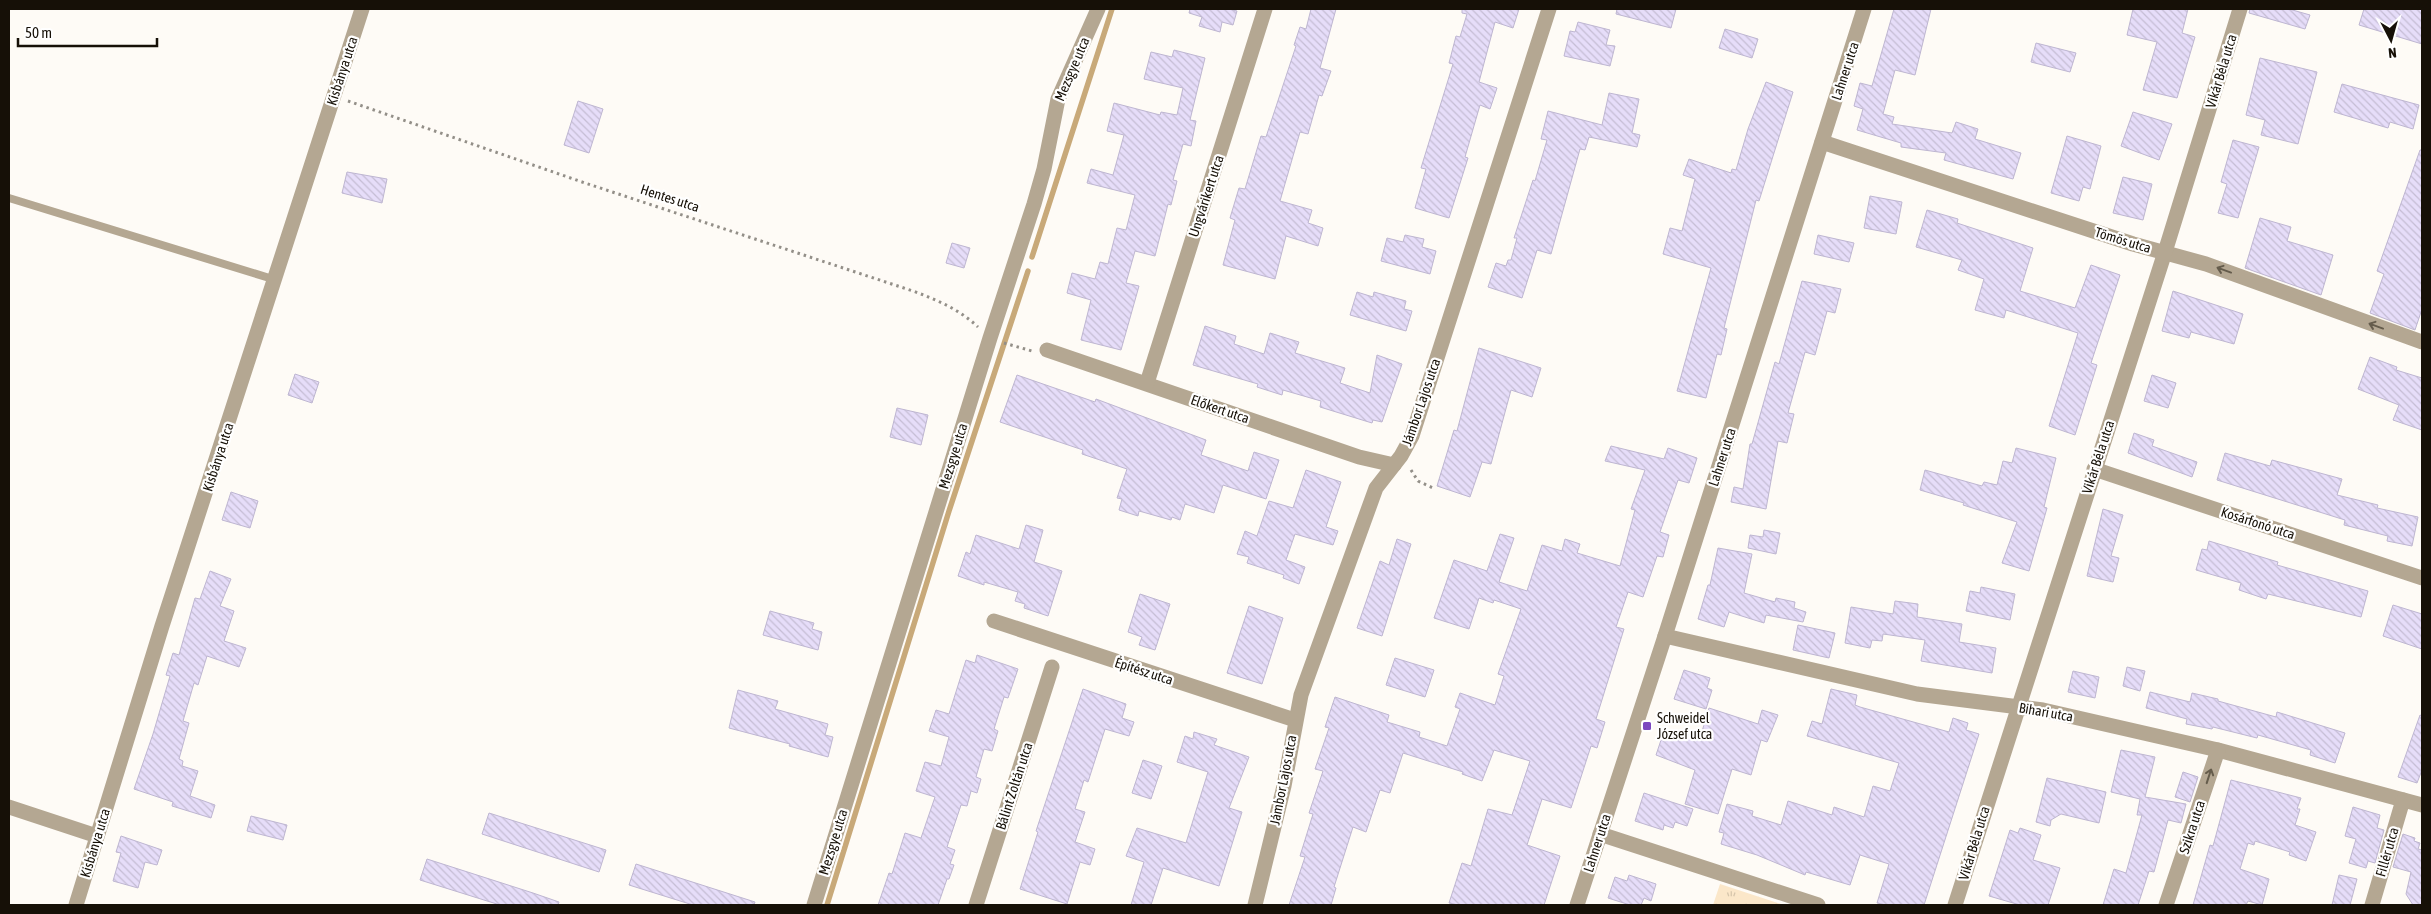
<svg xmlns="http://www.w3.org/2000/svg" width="2431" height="914" font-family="'Asap Condensed',sans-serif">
<defs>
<pattern id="park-tufts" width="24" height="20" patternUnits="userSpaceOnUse" patternTransform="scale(1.25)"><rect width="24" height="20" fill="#fbe7c9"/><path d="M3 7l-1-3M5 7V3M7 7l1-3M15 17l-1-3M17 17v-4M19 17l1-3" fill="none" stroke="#d6c5ab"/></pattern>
<pattern id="building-back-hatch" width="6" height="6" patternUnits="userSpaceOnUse" patternTransform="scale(1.25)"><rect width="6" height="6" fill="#e6ddf9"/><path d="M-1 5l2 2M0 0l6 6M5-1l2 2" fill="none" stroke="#c5bdd4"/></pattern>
</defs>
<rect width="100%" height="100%" fill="#fefbf6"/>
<polygon fill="url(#park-tufts)" points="1720,884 1784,905 1713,905"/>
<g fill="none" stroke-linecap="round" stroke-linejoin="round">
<g stroke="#c8a979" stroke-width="5.5">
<polyline points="1032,257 1112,9"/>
<polyline points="827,905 949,511 1028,271"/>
</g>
</g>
<g fill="url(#building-back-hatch)" stroke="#beb6d1">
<polygon points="1190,9 1229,9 1237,11 1233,25 1222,22 1220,32 1199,26 1202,17 1189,13"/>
<polygon points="1311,9 1336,9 1320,68 1331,71 1322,96 1319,95 1308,134 1300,132 1280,201 1312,210 1308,223 1323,228 1318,246 1286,236 1275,279 1223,265 1235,220 1230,218 1239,188 1245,189 1261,136 1266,137 1296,46 1294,45 1300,27 1306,29"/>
<polygon points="1462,9 1519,9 1513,28 1495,22 1479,82 1497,88 1490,109 1480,105 1465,157 1468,158 1449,218 1415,208 1426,169 1421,168 1453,64 1449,63 1456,36 1460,37 1467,14 1462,13"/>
<polygon points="1617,9 1676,9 1671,28 1616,14"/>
<polygon points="1894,9 1931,9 1915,75 1895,70 1883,114 1894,117 1892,124 1952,133 1956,122 1978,129 1975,139 2021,153 2013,179 1944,160 1946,153 1901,147 1901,143 1857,130 1863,109 1854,106 1860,83 1872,86"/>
<polygon points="2133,9 2188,9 2182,33 2195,37 2177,98 2143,90 2157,42 2127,35"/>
<polygon points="2250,9 2289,9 2310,15 2305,29 2249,13"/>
<polygon points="2364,9 2422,9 2422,44 2359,25"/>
<polygon points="1578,22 1610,30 1606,45 1615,46 1610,66 1564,56 1570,31 1575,32"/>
<polygon points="1725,29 1758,39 1752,58 1719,48"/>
<polygon points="2036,43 2076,53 2070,72 2031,62"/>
<polygon points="1174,50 1205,58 1190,120 1196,121 1191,146 1183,144 1173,180 1177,181 1171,205 1168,204 1155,256 1135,251 1126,283 1139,286 1121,350 1081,340 1091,300 1067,293 1072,273 1095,279 1100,262 1108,264 1117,228 1126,230 1135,195 1087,183 1091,169 1113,175 1124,135 1107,131 1114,103 1160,115 1161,112 1177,115 1183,88 1144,79 1151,52 1172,57"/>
<polygon points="2260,58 2317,72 2298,144 2261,135 2265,120 2246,115"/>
<polygon points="1766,82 1793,92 1759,201 1756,200 1724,328 1727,329 1721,355 1717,354 1706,398 1677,391 1711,268 1663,254 1670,228 1682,231 1695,179 1683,175 1689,159 1731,173 1732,169 1736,170 1748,129"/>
<polygon points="2342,84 2419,105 2413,129 2390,122 2388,128 2334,112"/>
<polygon points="1609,93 1639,99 1632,133 1640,135 1637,147 1589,137 1585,150 1580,149 1551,254 1537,250 1522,298 1488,287 1496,263 1506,266 1508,260 1511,260 1517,238 1514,238 1533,180 1535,181 1547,140 1541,139 1548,111 1602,125"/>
<polygon points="578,101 603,109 589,153 564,145"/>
<polygon points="2133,112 2172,124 2159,160 2121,146"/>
<polygon points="2067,136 2101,146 2090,189 2083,187 2079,201 2051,193"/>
<polygon points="2233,140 2259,147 2238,218 2218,213 2227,184 2221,182"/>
<polygon points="2420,150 2422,150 2422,309 2415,330 2370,313 2384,274 2377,271"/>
<polygon points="347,172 387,179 382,203 342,193"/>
<polygon points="2123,177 2152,184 2143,220 2113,213"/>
<polygon points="1870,196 1902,202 1896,234 1864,228"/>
<polygon points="1927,210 1958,219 1957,223 2033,248 2020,291 2075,308 2091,265 2120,275 2091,363 2097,365 2075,435 2049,426 2078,333 2006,310 2004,318 1975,310 1984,279 1958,270 1962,260 1916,247"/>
<polygon points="2260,218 2291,227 2287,241 2333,255 2321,295 2245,268"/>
<polygon points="1405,235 1424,239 1422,247 1436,251 1430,274 1381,261 1387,238 1403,242"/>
<polygon points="1818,235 1854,243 1849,262 1814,254"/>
<polygon points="952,243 970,248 964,268 946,263"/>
<polygon points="1802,281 1841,289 1835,313 1827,311 1815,355 1805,352 1788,413 1794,414 1787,443 1778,441 1766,509 1731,502 1734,487 1743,489 1750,444 1752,444 1775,362 1779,364"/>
<polygon points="2173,291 2243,314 2234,344 2191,332 2189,338 2162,331"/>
<polygon points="1357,292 1373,297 1374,292 1406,301 1404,309 1412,311 1406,331 1350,315"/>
<polygon points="1205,326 1236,336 1234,344 1264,354 1270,333 1299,342 1295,353 1345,368 1340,383 1370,393 1377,355 1402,364 1382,422 1373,420 1372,423 1320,407 1321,401 1283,390 1282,395 1257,387 1258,384 1193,365"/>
<polygon points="1479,348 1541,368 1532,397 1511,390 1491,464 1482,462 1470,497 1437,486 1454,430 1457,431"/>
<polygon points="2370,357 2397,367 2396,370 2422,378 2422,430 2393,420 2399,405 2358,389"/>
<polygon points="295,374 319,382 312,403 288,395"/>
<polygon points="1017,375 1095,402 1096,399 1206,440 1201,455 1248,471 1254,452 1279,460 1266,499 1223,485 1214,513 1185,504 1180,520 1172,517 1171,520 1139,511 1138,516 1119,510 1122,499 1117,498 1127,469 1082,454 1083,450 1000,422"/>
<polygon points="2152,375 2176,383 2168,408 2144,401"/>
<polygon points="897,408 928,415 921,445 890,437"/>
<polygon points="2134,433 2154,440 2152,446 2197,462 2192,477 2128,453"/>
<polygon points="1611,446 1664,459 1668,448 1697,458 1689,483 1678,480 1660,532 1669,535 1663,557 1657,556 1643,597 1628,592 1616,627 1624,629 1596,719 1605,722 1597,748 1591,746 1571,808 1542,799 1527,845 1560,856 1544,905 1458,905 1449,903 1462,863 1471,866 1488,809 1512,815 1530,761 1494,750 1482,781 1462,774 1463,772 1403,753 1390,793 1380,790 1366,832 1353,827 1334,887 1336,888 1331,905 1289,905 1305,857 1300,856 1313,814 1309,813 1323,771 1315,769 1329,728 1325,727 1335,697 1389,715 1387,722 1420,732 1419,737 1447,746 1460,709 1455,707 1460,693 1495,705 1504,676 1498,674 1521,609 1494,600 1493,603 1479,598 1469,629 1434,618 1454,560 1487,571 1500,534 1514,538 1499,582 1527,591 1542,545 1562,551 1565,539 1580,544 1577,553 1620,566 1635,510 1631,509 1645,470 1605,461"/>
<polygon points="2016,448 2056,458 2044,507 2047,508 2029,571 2002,563 2017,522 1963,505 1964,503 1920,490 1925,470 1982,486 1984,482 1997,485 2003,461 2012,463"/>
<polygon points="2225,453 2270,466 2272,460 2342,479 2337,495 2378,505 2377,508 2418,517 2412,546 2387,541 2388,536 2344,525 2345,520 2217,480"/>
<polygon points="1306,470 1341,482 1326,527 1338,531 1333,545 1295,534 1286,560 1305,567 1299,584 1283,578 1284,575 1247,563 1249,557 1237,554 1245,531 1257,536 1269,501 1293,508"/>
<polygon points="231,492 258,501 250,528 222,520"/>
<polygon points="2103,509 2123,515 2111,556 2119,558 2113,582 2087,576"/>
<polygon points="1026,525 1043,530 1034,562 1062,571 1048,616 1024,608 1025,604 1015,601 1018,592 984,582 984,585 958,576 966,552 970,554 976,535 1019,549"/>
<polygon points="1764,530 1780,533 1776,554 1748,548 1750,535 1763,537"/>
<polygon points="1397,539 1411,544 1382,636 1357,628 1380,561 1389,565"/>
<polygon points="2209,541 2278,562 2277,565 2368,591 2361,617 2268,594 2266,599 2239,590 2241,583 2196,570 2202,549 2207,550"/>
<polygon points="1718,548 1752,554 1744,593 1775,602 1776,598 1795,602 1794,608 1806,612 1803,622 1766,615 1764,623 1729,612 1724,627 1698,619 1708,585 1710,585"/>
<polygon points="210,571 231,579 220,606 234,611 224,641 246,648 239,667 207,656 198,685 194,683 183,721 189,723 179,759 183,761 182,766 198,771 190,796 215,805 211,818 172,806 173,802 134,789 153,734 170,676 166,675 173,653 179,655 195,598 200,599"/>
<polygon points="1981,587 2015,594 2010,620 1966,611 1970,591 1980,593"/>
<polygon points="1140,594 1170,604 1155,650 1139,645 1142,637 1128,632"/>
<polygon points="1895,601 1918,604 1917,617 1962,624 1959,642 1996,648 1992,673 1921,661 1925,640 1883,634 1882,641 1872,640 1870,648 1845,643 1851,607 1893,614"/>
<polygon points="2393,605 2422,614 2422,649 2383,636"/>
<polygon points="1249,606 1283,618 1262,684 1227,673"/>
<polygon points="770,611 814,623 812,629 822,632 818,650 763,635"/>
<polygon points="1798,625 1835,633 1829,658 1793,650"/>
<polygon points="977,655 1018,669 1008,698 1004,697 994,729 998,731 992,751 984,749 976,777 981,779 977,793 971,791 967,806 961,805 947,847 955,850 950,864 954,865 949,879 947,879 938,905 878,905 889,873 892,874 905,833 921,838 935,797 916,791 925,762 941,766 949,737 929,731 936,710 949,714 966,660 975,663"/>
<polygon points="1395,658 1434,670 1425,697 1386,685"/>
<polygon points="2127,667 2145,671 2140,691 2123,686"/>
<polygon points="1684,670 1710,678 1707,688 1712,690 1706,709 1674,699"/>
<polygon points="2073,671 2099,677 2095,698 2068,692"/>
<polygon points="1083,689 1126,704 1122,718 1134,722 1129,736 1105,729 1088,782 1084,780 1075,809 1085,812 1075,842 1095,849 1090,865 1080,862 1067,904 1020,889 1038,832 1036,831"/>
<polygon points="1831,689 1857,695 1855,705 1860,707 1949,732 1953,718 1968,723 1966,730 1979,734 1924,905 1886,905 1877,903 1889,864 1860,855 1850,885 1806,872 1805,875 1757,855 1721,844 1724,833 1719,832 1727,804 1753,811 1752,816 1781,825 1788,801 1832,815 1834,807 1864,817 1873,786 1890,791 1899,763 1807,736 1812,721 1822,724"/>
<polygon points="738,690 778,701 775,709 828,724 825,735 833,737 828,757 789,746 790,744 729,728"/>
<polygon points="2150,692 2190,702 2192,693 2218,699 2218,701 2276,717 2277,712 2345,733 2335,763 2310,755 2311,750 2258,735 2257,738 2213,727 2212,729 2186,724 2187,719 2146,708"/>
<polygon points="1709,708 1758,724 1762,710 1778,715 1767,742 1761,740 1751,775 1732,769 1718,814 1685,804 1695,770 1656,755 1664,731 1674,735 1676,730 1700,738"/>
<polygon points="2420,715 2422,716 2422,770 2417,783 2398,777"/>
<polygon points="1194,732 1217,739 1214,745 1249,757 1229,808 1242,812 1219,886 1163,868 1151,905 1131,905 1144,862 1126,856 1137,828 1186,843 1208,772 1177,762 1185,736 1193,739"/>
<polygon points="2121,750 2155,757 2145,797 2186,804 2181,823 2168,820 2154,872 2149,871 2138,905 2103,905 2114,869 2126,873 2142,815 2137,815 2140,799 2111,792"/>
<polygon points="1143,760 1162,766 1151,799 1132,793"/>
<polygon points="2183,772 2198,777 2190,802 2175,797"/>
<polygon points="2047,778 2106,792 2099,823 2061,814 2051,820 2050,826 2036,822"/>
<polygon points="2231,780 2301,798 2297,809 2300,809 2295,825 2316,832 2306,861 2289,855 2290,852 2255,841 2254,845 2248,843 2240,869 2269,879 2262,905 2248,901 2246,905 2193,905 2210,845 2213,846"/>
<polygon points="1644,793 1693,809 1687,826 1675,822 1673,828 1664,825 1663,830 1635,821"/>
<polygon points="2353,807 2380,815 2377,828 2384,830 2375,863 2368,861 2366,868 2349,863 2356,839 2345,836"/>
<polygon points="489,813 606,850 599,872 482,834"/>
<polygon points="251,816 287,825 283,840 247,831"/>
<polygon points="2020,828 2041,835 2033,860 2060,868 2048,905 2020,905 1989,896 2010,830 2018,833"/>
<polygon points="2403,834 2415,838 2414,841 2420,843 2418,849 2422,850 2422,905 2413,905 2406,894 2411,872 2393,867"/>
<polygon points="121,836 162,850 157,865 145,862 138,888 113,881 121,853 116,852"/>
<polygon points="427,859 533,893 559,902 558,905 500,905 420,880"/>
<polygon points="636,864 755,902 754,905 693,905 629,885"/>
<polygon points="1629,875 1656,884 1651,901 1644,898 1641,905 1630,905 1608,898 1615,877 1627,881"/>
<polygon points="2339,875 2357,879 2350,905 2332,905"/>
</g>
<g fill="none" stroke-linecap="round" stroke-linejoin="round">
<g stroke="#938f88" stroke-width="3" stroke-dasharray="2.5 4" stroke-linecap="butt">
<path d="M348,101L585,183L913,291C937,300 959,309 978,327"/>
<polyline points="1004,343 1032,351"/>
<polyline points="1411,470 1418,481 1433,488"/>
</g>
<polyline stroke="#b4a792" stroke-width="8" points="9,198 276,280"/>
<g stroke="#b4a792" stroke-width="15">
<polyline points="1822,142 2133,244 2206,264 2422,342"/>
<polyline points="1047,350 1359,457 1394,465"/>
<polyline points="1147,383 1265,9"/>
<polyline points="2094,469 2422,578"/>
<polyline points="994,621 1295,720"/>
<polyline points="1665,636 1917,694 2043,710 2218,750 2422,805"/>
<polyline points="9,807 97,836"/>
<polyline points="1600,834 1818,905"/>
<polyline points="76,905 162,626 362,9"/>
<polyline points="814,905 990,338 1034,204 1044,169 1058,99 1098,9"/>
<polyline points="976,905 1052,667"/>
<polyline points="1255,905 1284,786 1301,695 1376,488 1401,456 1412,436 1549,9"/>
<polyline points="1577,905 1665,636 1864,9"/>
<polyline points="1955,905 2165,252 2240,9"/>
<polyline points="2166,905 2218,750"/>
<polyline points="2372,905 2403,800"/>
</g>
</g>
<defs><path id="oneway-shaft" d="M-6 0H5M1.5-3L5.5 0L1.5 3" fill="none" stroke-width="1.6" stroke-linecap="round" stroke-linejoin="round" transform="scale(1.25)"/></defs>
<g stroke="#655c4c">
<use href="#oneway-shaft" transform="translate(2224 270) rotate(-160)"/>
<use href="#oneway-shaft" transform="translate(2376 326) rotate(-160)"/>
<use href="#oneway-shaft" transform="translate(2209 776) rotate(-72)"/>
</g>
<rect fill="#7b47bf" stroke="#fff" stroke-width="2" x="1642" y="721" width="10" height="10" rx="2.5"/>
<g text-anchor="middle" stroke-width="4.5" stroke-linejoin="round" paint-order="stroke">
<g font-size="14" fill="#161007" stroke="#fff">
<text transform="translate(1072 69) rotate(-67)" y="5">Mezsgye utca</text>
<text transform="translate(342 71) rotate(-72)" y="5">Kisbánya utca</text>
<text transform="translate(1845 71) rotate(-72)" y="5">Lahner utca</text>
<text transform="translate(2221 71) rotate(-73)" y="5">Vikár Béla utca</text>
<text transform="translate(1206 196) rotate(-72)" y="5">Ungvárikert utca</text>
<text transform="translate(670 198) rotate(18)" y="5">Hentes utca</text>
<text transform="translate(2123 240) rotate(17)" y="5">Tömös utca</text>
<text transform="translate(1421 402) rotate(-71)" y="5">Jámbor Lajos utca</text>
<text transform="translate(1220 409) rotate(19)" y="5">Előkert utca</text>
<text transform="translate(953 456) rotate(-73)" y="5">Mezsgye utca</text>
<text transform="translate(218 457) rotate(-72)" y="5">Kisbánya utca</text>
<text transform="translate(1722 457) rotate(-72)" y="5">Lahner utca</text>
<text transform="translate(2098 457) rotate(-72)" y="5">Vikár Béla utca</text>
<text transform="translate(2258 523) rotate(18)" y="5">Kosárfonó utca</text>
<text transform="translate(1144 671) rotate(18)" y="5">Építész utca</text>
<text transform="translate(2046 712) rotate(10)" y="5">Bihari utca</text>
<text transform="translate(1283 780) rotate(-79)" y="5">Jámbor Lajos utca</text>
<text transform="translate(1014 786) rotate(-72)" y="5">Bálint Zoltán utca</text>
<text transform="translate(2192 827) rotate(-72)" y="5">Szikra utca</text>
<text transform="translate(833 842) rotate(-73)" y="5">Mezsgye utca</text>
<text transform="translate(95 843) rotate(-73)" y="5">Kisbánya utca</text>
<text transform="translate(1597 843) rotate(-72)" y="5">Lahner utca</text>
<text transform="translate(1974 843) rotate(-73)" y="5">Vikár Béla utca</text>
<text transform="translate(2387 852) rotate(-74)" y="5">Fillér utca</text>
</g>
<g font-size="14" fill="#161007" stroke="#fff" text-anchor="start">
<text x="1657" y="723">Schweidel<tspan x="1657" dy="16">József utca</tspan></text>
</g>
</g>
<rect width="2431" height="914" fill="none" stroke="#161007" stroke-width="20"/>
<g transform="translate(2391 40) rotate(174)" stroke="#ffffff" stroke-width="4" paint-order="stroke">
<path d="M0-4L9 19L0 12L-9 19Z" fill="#161007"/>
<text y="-8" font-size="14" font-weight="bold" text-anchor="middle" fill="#161007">N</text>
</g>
<path d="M18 38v8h139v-8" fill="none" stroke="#161007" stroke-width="2.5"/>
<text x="25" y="38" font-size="15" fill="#161007" stroke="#ffffff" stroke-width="4" paint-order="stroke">50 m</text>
</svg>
